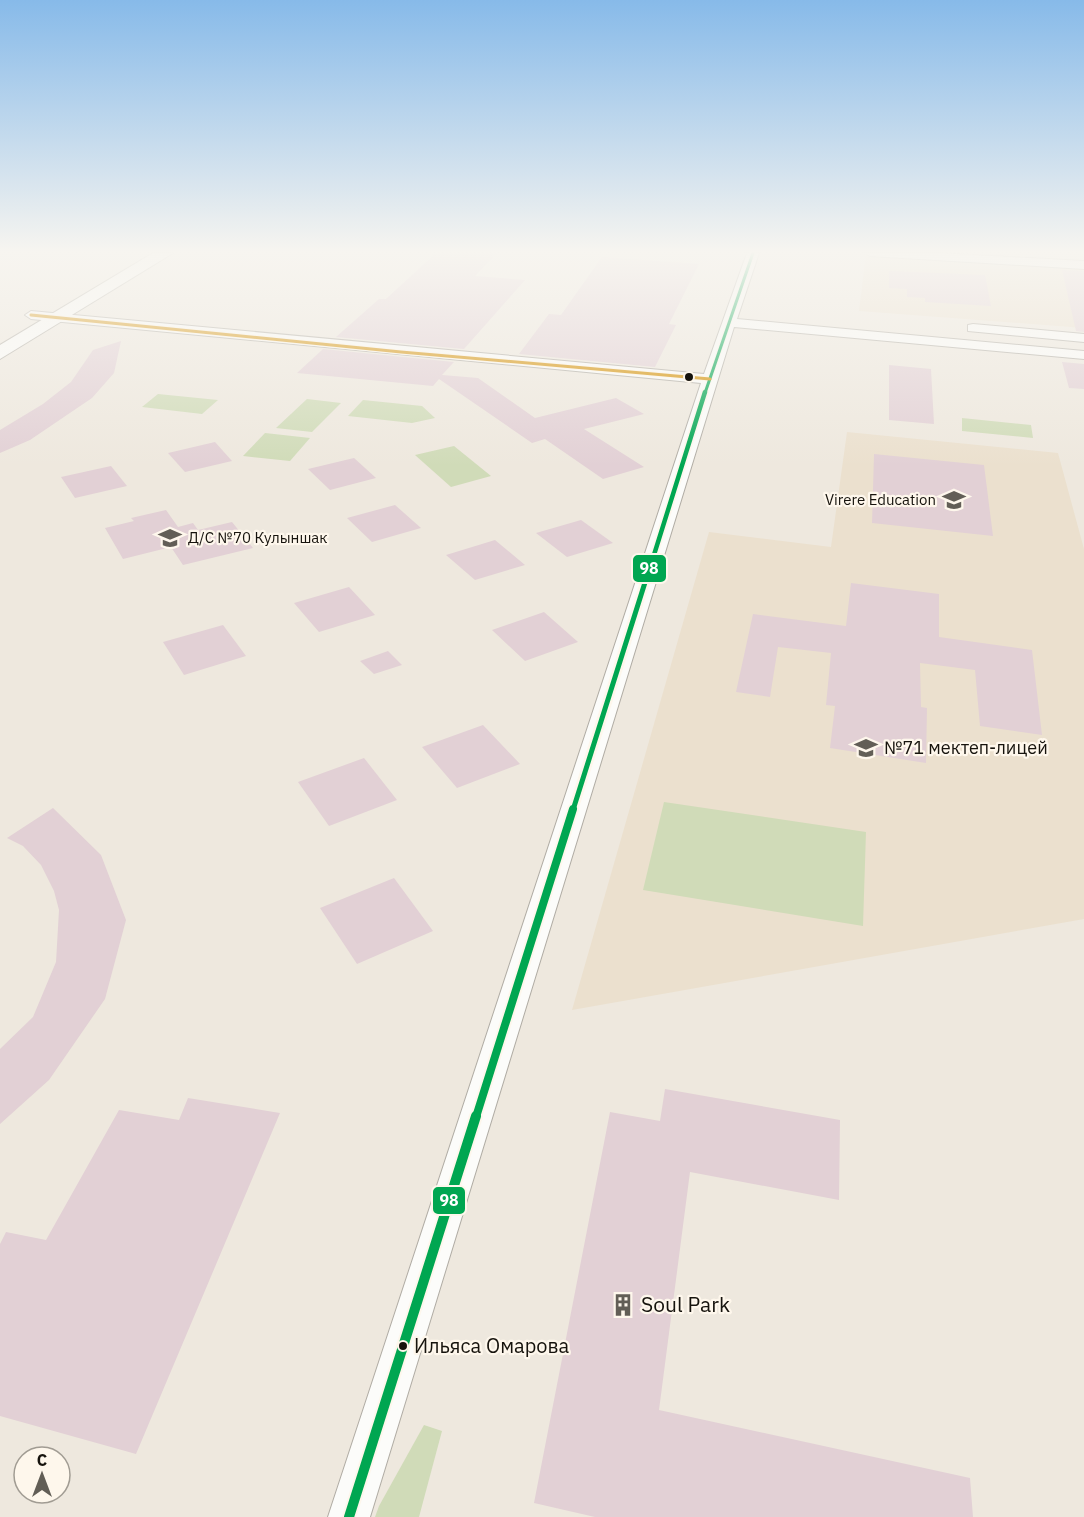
<svg xmlns="http://www.w3.org/2000/svg" width="1084" height="1517" font-family="'IBM Plex Sans',sans-serif">
<rect width="100%" height="100%" fill="#eee8de"/>
<g fill="#ebe0ce">
<polygon points="866,254 1084,268 1084,328 859,311"/>
<polygon points="847,432 1058,453 1084,549 1084,919 572,1010 709,532 831,547"/>
</g>
<g fill="#d0dbb8">
<polygon points="158,394 218,400 202,414 142,407"/>
<polygon points="307,399 341,403 312,432 276,428"/>
<polygon points="363,400 422,406 435,418 412,423 348,416"/>
<polygon points="962,418 1031,425 1033,438 962,431"/>
<polygon points="265,433 310,438 290,461 243,456"/>
<polygon points="454,446 491,476 451,487 415,455"/>
<polygon points="664,802 866,832 863,926 643,890"/>
<polygon points="424,1425 442,1431 419,1517 375,1517 379,1506"/>
</g>
<g fill="#e2d0d5">
<polygon points="436,253 497,253 475,276 525,280 464,349 336,337 379,299 386,299"/>
<polygon points="602,257 699,264 669,324 676,325 655,367 519,354 549,314 561,315"/>
<polygon points="1062,270 1084,271 1084,332 1076,331"/>
<polygon points="889,271 985,275 991,306 925,302 925,298 907,297 907,289 889,288"/>
<polygon points="121,341 114,373 92,398 30,440 0,453 0,430 43,404 71,382 93,350"/>
<polygon points="323,349 454,362 442,375 478,378 535,418 616,398 644,414 584,429 644,467 603,479 545,439 532,443 439,379 433,386 297,373"/>
<polygon points="1062,362 1084,364 1084,389 1069,388"/>
<polygon points="889,365 931,369 934,424 889,420"/>
<polygon points="215,442 232,461 185,472 168,453"/>
<polygon points="874,454 984,465 993,536 872,523"/>
<polygon points="354,458 376,478 330,490 308,469"/>
<polygon points="111,466 127,486 75,498 61,477"/>
<polygon points="395,505 421,528 372,542 347,518"/>
<polygon points="166,510 178,527 193,523 198,530 232,522 253,548 183,565 171,547 123,559 105,528 134,521 131,518"/>
<polygon points="581,520 613,543 567,557 536,533"/>
<polygon points="495,540 525,565 475,580 446,555"/>
<polygon points="851,583 939,594 939,637 1032,650 1042,735 980,726 975,670 920,663 921,707 927,708 926,763 830,748 835,706 826,705 831,653 778,647 770,697 736,692 753,614 846,626"/>
<polygon points="349,587 375,615 319,632 294,603"/>
<polygon points="544,612 578,642 525,661 492,630"/>
<polygon points="223,625 246,656 184,675 163,642"/>
<polygon points="388,651 402,665 374,674 360,661"/>
<polygon points="483,725 520,764 457,788 422,747"/>
<polygon points="364,758 397,800 329,826 298,782"/>
<polygon points="53,808 101,855 126,920 105,999 49,1080 0,1124 0,1049 33,1017 56,962 59,910 54,891 41,865 23,846 7,838"/>
<polygon points="394,878 433,931 357,964 320,908"/>
<polygon points="665,1089 840,1120 839,1200 690,1172 659,1410 970,1478 973,1517 595,1517 534,1503 610,1112 660,1121"/>
<polygon points="188,1098 280,1113 136,1454 0,1416 0,1244 6,1232 46,1240 119,1110 179,1120"/>
</g>
<g fill="none" stroke-linecap="round" stroke-linejoin="round">
<g stroke="#b0aca4" stroke-width="2">
<g id="minor">
<polygon points="747,253 759,253 737,319 1084,351 1084,359 734,327 370,1517 328,1517 701,383 31,319 25,315 31,311 704,374"/>
<polygon points="865,253 938,253 1084,261 1084,269 870,256"/>
<polygon points="973,324 1084,334 1084,342 968,331 968,325"/>
</g>
</g>
<g stroke="#b0aca4" stroke-width="2">
<polygon id="secondary" points="153,253 173,253 0,359 0,345"/>
</g>
<use href="#minor" fill="#fcfcfa" fill-rule="evenodd"/>
<use href="#secondary" fill="#fcfcfa" fill-rule="evenodd"/>
<g stroke="#fef7ec" stroke-width="5">
<polyline id="bus-1-far4" points="705,393 753,253"/>
</g>
<g stroke="#fef7ec" stroke-width="8">
<polyline id="bus-1-far3" points="648,574 705,392"/>
</g>
<g stroke="#fef7ec" stroke-width="10">
<polyline id="bus-1-far2" points="573,810 648,573"/>
</g>
<g stroke="#fef7ec" stroke-width="12">
<polyline id="bus-1-far1" points="476,1117 573,809"/>
</g>
<g stroke="#fef7ec" stroke-width="14">
<polyline id="bus-1" points="349,1517 476,1116"/>
</g>
<g stroke="#fef7ec" stroke-width="5">
<polyline id="bus-2" points="31,315 401,352 710,379"/>
</g>
<use href="#bus-1-far4" stroke="#00a651" stroke-width="3"/>
<use href="#bus-1-far3" stroke="#00a651" stroke-width="4.5"/>
<use href="#bus-1-far2" stroke="#00a651" stroke-width="5"/>
<use href="#bus-1-far1" stroke="#00a651" stroke-width="8"/>
<use href="#bus-1" stroke="#00a651" stroke-width="10"/>
<use href="#bus-2" stroke="#d59002" stroke-width="3"/>
</g>
<linearGradient id="sky" x2="0" y2="1"><stop stop-color="#87bae9"/><stop offset="0.54" stop-color="#f7f5f0"/><stop offset="1" stop-color="#f7f5f0" stop-opacity="0"/></linearGradient>
<rect width="1084" height="466" fill="url(#sky)"/>
<defs>
<g id="school-bare" transform="scale(1.8)"><path d="M0-5L7-2L0 1L-7-2ZM-4 1L0 2.5L4 1V4Q0 6-4 4Z" fill="#625e56" stroke="#fef7ec" stroke-width="2.5" paint-order="stroke"/></g>
<g id="building-bare" transform="scale(1.8)"><path d="M-4-6H4V6H1V3H-1V6H-4ZM-2.5-4.3h1.7v1.8h-1.7ZM.8-4.3h1.7v1.8H.8ZM-2.5-1h1.7V.8h-1.7ZM.8-1h1.7V.8H.8Z" fill="#625e56" stroke="#fef7ec" stroke-width="2.5" paint-order="stroke"/></g>
</defs>
<g fill-rule="evenodd">
<use href="#school-bare" x="954" y="500"/>
<use href="#school-bare" x="170" y="538"/>
<use href="#school-bare" x="866" y="748"/>
<use href="#building-bare" x="623" y="1305"/>
</g>
<g fill="#16130d" stroke="#fef7ec" stroke-width="2">
<circle cx="689" cy="377" r="5"/>
<circle cx="403" cy="1346" r="5"/>
</g>
<g text-anchor="middle" stroke-width="4.5" stroke-linejoin="round" paint-order="stroke">
<g font-size="15" fill="#16130d" stroke="#fef7ec" text-anchor="end">
<text x="936" y="505">Virere Education</text>
<text x="188" y="543" text-anchor="start">Д/С №70 Кулыншак</text>
</g>
<g font-size="18" fill="#16130d" stroke="#fef7ec" text-anchor="start">
<text x="884" y="754">№71 мектеп-лицей</text>
</g>
<g font-size="20" fill="#16130d" stroke="#fef7ec" text-anchor="start">
<text x="414" y="1353">Ильяса Омарова</text>
</g>
<g font-size="21" fill="#16130d" stroke="#fef7ec" text-anchor="start">
<text x="641" y="1312">Soul Park</text>
</g>
</g>
<g stroke="#fef7ec" stroke-width="2">
<rect x="632" y="554" width="35" height="29" rx="6" fill="#00a651"/>
<rect x="432" y="1186" width="34" height="29" rx="6" fill="#00a651"/>
</g>
<g font-size="16" text-anchor="middle" font-weight="bold" fill="#fff">
<text x="649" y="574">98</text>
<text x="449" y="1206">98</text>
</g>
<g transform="translate(42 1475)"><circle r="28" fill="#fef7ec" stroke="#a19c93" stroke-width="1.5"/>
<path d="M0-4.5L10 22L0 15L-10 22Z" fill="#625e56"/>
<text y="-9" font-size="16" font-weight="bold" text-anchor="middle" fill="#16130d">С</text>
</g>
</svg>
